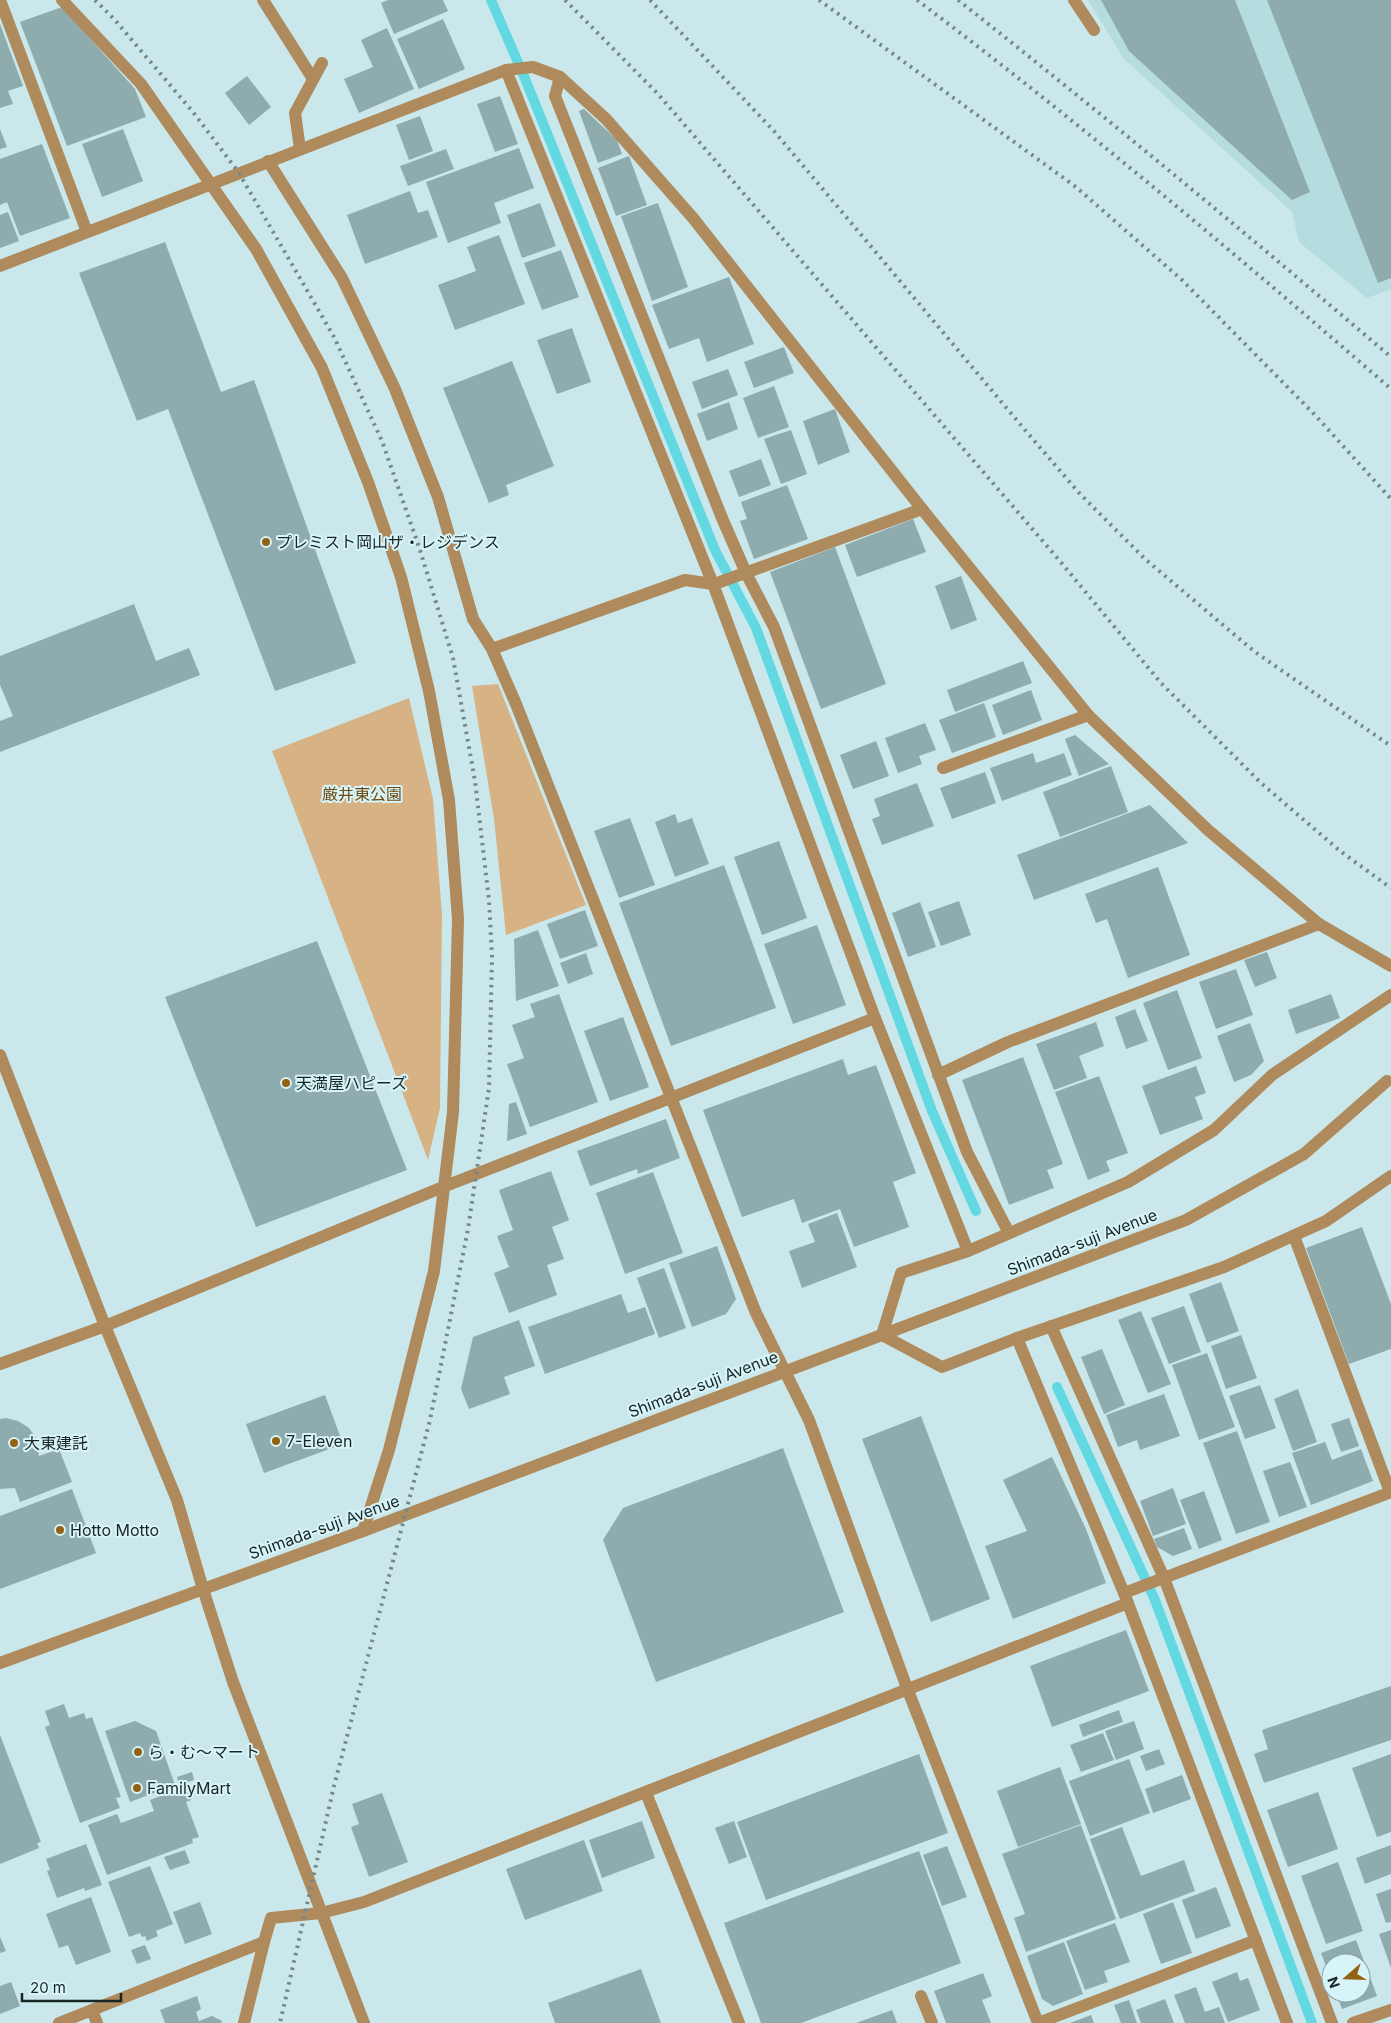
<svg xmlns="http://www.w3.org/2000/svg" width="1391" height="2023" font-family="Inter,'Noto Sans JP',sans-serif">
<rect width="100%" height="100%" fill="#cae8eb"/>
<polygon fill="#b5dcdf" points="1088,0 1391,0 1391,289 1367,298 1299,242 1292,212 1124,59"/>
<g fill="#d7b285">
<polygon points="498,684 586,905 506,935 494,819 472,686"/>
<polygon points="409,698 433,799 442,915 440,1108 428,1160 272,751"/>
</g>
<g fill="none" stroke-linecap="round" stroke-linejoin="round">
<g stroke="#62d8e3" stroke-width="10">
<polyline points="491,0 526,81 715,550 756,628 932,1111 976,1211"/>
<polyline points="1057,1387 1155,1600 1312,2023"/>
</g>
</g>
<g fill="#8eabad">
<polygon points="388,0 443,0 448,11 394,34 381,3"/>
<polygon points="1101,0 1235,0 1310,192 1292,200 1129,51"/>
<polygon points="1267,0 1391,0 1391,278 1378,283"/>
<polygon points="62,7 135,89 146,117 67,146 20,22"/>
<polygon points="443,19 465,69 419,89 397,39"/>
<polygon points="0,24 23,86 8,91 13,104 0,108"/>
<polygon points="387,28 414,89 359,113 344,79 373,67 361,40"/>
<polygon points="247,76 271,107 249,125 225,93"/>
<polygon points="500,96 518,144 495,152 477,104"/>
<polygon points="584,109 617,140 622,154 598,163 579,111"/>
<polygon points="420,116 433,151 409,160 396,125"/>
<polygon points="0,129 7,147 0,149"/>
<polygon points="123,129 143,181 102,197 82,144"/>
<polygon points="42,144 70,218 20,236 7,202 0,205 0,159"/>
<polygon points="519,148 534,188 494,203 501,223 448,243 426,182"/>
<polygon points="446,149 454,169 408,186 400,166"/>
<polygon points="629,156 647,205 616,216 598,168"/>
<polygon points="410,191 418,213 428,210 438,237 365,264 347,215"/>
<polygon points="540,203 556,246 522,258 507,215"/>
<polygon points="658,203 688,287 652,301 621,216"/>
<polygon points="8,212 19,241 0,248 0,215"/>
<polygon points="499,235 525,304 455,330 438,285 476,271 467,247"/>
<polygon points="165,242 221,392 254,380 356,663 275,691 168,409 137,421 79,273"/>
<polygon points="561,250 579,297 542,310 524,263"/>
<polygon points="729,277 754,344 707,362 699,338 669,349 652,305"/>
<polygon points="572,328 591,382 557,394 537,340"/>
<polygon points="784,347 794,373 754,388 744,362"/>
<polygon points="512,361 554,466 506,485 509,495 489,503 443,388"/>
<polygon points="728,369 738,395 702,409 692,382"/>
<polygon points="774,386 789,427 758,438 743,398"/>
<polygon points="729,402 738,429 707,441 697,414"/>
<polygon points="835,409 850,452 818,465 803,421"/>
<polygon points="791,430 807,474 781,484 764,439"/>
<polygon points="761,459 771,485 739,497 729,471"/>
<polygon points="787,485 808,539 754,559 740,521 747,519 741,502"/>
<polygon points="913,519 926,552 857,577 845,545"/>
<polygon points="835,547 886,684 821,709 770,572"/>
<polygon points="961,576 977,620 951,630 935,586"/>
<polygon points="134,604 156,661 189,648 200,675 0,752 0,721 13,716 0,685 0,656"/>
<polygon points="1023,661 1032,683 955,712 947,690"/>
<polygon points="1031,690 1042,720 1003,735 992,705"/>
<polygon points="984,703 996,737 952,753 939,720"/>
<polygon points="925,723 936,750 919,756 922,764 898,773 885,738"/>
<polygon points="1075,735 1109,764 1079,776 1065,739"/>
<polygon points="876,741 889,776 853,789 840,755"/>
<polygon points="1033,753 1036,763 1064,753 1072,775 1002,801 990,768"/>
<polygon points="1111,766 1128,812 1060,837 1043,792"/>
<polygon points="985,772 996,803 952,819 940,788"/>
<polygon points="917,783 934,826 882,845 872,819 880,816 874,799"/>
<polygon points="1150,805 1188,843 1034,900 1017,855"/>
<polygon points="675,814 678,823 692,818 709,864 675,877 655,822"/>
<polygon points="630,818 655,885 619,898 594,831"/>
<polygon points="779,841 807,918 762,935 734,857"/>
<polygon points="724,865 776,1008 671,1046 619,903"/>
<polygon points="1158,867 1190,955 1128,978 1107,919 1096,923 1085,894"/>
<polygon points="959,901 971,935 941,946 928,912"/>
<polygon points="920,902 936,947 908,957 892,913"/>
<polygon points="585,910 598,946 560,959 547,924"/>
<polygon points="817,925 846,1005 793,1024 764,944"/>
<polygon points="538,930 559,986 516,1001 514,939"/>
<polygon points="317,941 407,1170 256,1227 165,997"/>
<polygon points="1267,952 1277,978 1255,987 1244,960"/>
<polygon points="586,953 593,974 568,984 560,963"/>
<polygon points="1236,969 1253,1015 1216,1029 1199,982"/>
<polygon points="1177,990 1202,1058 1168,1070 1143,1003"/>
<polygon points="559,994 598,1102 530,1127 507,1064 524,1058 512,1025 535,1017 530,1004"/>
<polygon points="1331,994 1340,1018 1296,1034 1288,1010"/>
<polygon points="1135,1009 1148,1041 1126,1049 1115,1017"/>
<polygon points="623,1017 649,1087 610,1101 584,1031"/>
<polygon points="1096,1022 1104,1046 1079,1056 1087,1078 1054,1090 1036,1044"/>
<polygon points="1250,1023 1264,1061 1251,1075 1234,1082 1217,1036"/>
<polygon points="1023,1057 1063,1164 1047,1170 1054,1188 1009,1205 962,1080"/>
<polygon points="843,1059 848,1075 876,1065 916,1173 893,1182 909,1227 854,1247 840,1209 802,1223 794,1199 742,1217 703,1110"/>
<polygon points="1196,1066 1206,1093 1195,1097 1203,1119 1160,1135 1142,1086"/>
<polygon points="1099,1076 1128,1153 1106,1161 1110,1171 1088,1180 1055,1092"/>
<polygon points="516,1102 527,1134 507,1141 509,1104"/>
<polygon points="666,1119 680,1158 638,1174 637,1169 590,1186 577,1151"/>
<polygon points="551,1171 569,1220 552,1227 564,1259 547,1265 557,1295 509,1313 494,1273 509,1267 497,1236 513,1230 499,1190"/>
<polygon points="653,1172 683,1253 625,1274 596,1193"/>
<polygon points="837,1213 857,1267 802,1288 789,1251 815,1242 808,1224"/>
<polygon points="1362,1227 1391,1304 1391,1349 1349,1364 1306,1248"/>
<polygon points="717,1246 736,1299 726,1314 692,1327 669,1263"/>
<polygon points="664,1268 686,1328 659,1338 637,1278"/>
<polygon points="1221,1282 1239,1331 1207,1343 1189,1294"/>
<polygon points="621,1294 628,1313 645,1307 655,1334 545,1374 528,1327"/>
<polygon points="1184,1306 1201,1352 1169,1364 1151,1318"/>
<polygon points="1141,1311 1171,1384 1148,1393 1118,1320"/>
<polygon points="519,1320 535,1366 504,1377 510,1394 469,1409 461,1389 473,1337"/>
<polygon points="1241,1335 1257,1378 1226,1389 1211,1346"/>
<polygon points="1102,1349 1125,1405 1104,1414 1081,1357"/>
<polygon points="1207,1353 1235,1427 1199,1440 1172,1365"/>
<polygon points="1260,1385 1276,1428 1245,1439 1229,1396"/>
<polygon points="1298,1389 1317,1442 1293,1451 1274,1399"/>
<polygon points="1164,1394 1180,1436 1140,1450 1137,1440 1118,1447 1106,1415"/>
<polygon points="325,1395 343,1444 264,1473 246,1424"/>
<polygon points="921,1416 990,1599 931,1622 862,1439"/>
<polygon points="6,1418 18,1421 29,1428 36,1438 39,1456 59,1449 72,1482 20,1502 15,1488 0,1489 0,1419"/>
<polygon points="1349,1418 1359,1446 1341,1452 1331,1424"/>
<polygon points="1237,1431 1270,1522 1236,1534 1203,1443"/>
<polygon points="1325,1442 1332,1460 1361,1449 1373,1481 1311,1505 1292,1453"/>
<polygon points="783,1448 844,1612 656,1682 603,1540 623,1508"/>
<polygon points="1052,1457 1086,1529 1106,1583 1013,1619 985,1546 1027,1531 1003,1480"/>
<polygon points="1290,1462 1307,1507 1279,1517 1263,1471"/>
<polygon points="1173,1488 1186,1524 1153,1536 1140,1501"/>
<polygon points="72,1489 96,1553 0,1589 0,1516"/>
<polygon points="1204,1491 1222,1540 1199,1549 1180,1500"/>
<polygon points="1184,1528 1192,1549 1173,1556 1157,1547 1154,1539"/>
<polygon points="1126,1630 1149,1691 1052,1727 1030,1666"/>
<polygon points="1391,1686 1391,1740 1264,1783 1254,1754 1268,1749 1262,1730"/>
<polygon points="64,1704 69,1718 84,1713 86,1719 92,1717 121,1797 116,1798 120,1808 80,1823 45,1727 50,1725 45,1711"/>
<polygon points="1119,1710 1123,1722 1083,1737 1079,1725"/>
<polygon points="135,1721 156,1731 175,1785 130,1802 105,1731"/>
<polygon points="1134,1721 1144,1749 1116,1760 1105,1731"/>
<polygon points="1103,1733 1114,1760 1081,1772 1070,1745"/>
<polygon points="0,1735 41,1842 37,1843 39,1848 0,1864"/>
<polygon points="1159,1749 1165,1764 1146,1771 1140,1756"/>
<polygon points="919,1754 948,1833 766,1900 737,1822"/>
<polygon points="1391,1754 1391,1832 1377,1837 1352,1768"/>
<polygon points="1129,1759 1150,1813 1090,1836 1069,1781"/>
<polygon points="1060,1767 1081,1824 1018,1847 997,1791"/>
<polygon points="192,1772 194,1780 179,1785 177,1777"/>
<polygon points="1182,1775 1191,1799 1153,1813 1145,1789"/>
<polygon points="186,1786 191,1800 186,1802 199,1837 192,1839 193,1843 107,1875 88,1825 117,1814 121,1823 154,1811 150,1800"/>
<polygon points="1318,1792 1338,1849 1288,1867 1267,1810"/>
<polygon points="382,1793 408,1862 369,1877 351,1827 359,1824 352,1804"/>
<polygon points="642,1821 655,1858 602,1878 589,1840"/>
<polygon points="734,1821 747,1857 729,1864 715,1828"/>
<polygon points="1081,1825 1116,1919 1026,1952 1014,1918 1025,1914 1002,1854"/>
<polygon points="1122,1827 1141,1876 1184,1860 1195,1891 1120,1919 1090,1839"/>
<polygon points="584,1840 603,1891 525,1920 506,1869"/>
<polygon points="86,1844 102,1885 85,1891 84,1888 57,1898 47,1871 50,1870 46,1859"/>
<polygon points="1391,1845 1391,1874 1365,1884 1356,1858"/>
<polygon points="947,1846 967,1897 942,1906 923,1855"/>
<polygon points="185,1850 190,1863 170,1870 164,1857"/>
<polygon points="919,1851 961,1963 801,2023 761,2023 724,1923"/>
<polygon points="1338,1862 1363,1931 1326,1944 1301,1876"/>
<polygon points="150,1866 173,1924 156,1931 158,1936 147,1941 145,1936 142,1937 140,1933 129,1937 108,1882"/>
<polygon points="1216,1887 1231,1926 1196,1939 1182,1900"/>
<polygon points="1391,1889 1391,1922 1386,1923 1376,1894"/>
<polygon points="91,1897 111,1952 76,1965 68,1945 59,1948 46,1914"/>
<polygon points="200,1902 212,1934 185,1944 173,1912"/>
<polygon points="1173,1902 1192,1953 1161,1964 1143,1914"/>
<polygon points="1115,1923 1130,1962 1104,1971 1108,1982 1085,1990 1066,1941"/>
<polygon points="1391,1930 1391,1968 1379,1934"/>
<polygon points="0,1937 6,1951 0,1953"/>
<polygon points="1356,1940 1377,1996 1342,2009 1336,1993 1361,1993 1361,1963 1331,1963 1331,1979 1321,1953"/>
<polygon points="1064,1942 1083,1994 1053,2006 1042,1999 1027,1956"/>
<polygon points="145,1945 151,1959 137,1964 131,1950"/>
<polygon points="641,1969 661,2023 555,2023 548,2003"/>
<polygon points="1237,1972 1240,1981 1248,1978 1260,2010 1228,2022 1212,1982"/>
<polygon points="983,1973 992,1996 982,2000 991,2023 946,2023 934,1991"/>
<polygon points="11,1982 20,2006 0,2014 0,1986"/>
<polygon points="1196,1987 1205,2012 1219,2007 1225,2023 1185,2023 1174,1995"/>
<polygon points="197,1996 201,2009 196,2012 199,2021 212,2016 222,2021 221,2023 165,2023 160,2010"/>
<polygon points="1165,1999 1174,2023 1141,2023 1136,2010"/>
<polygon points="1129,2000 1137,2023 1121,2023 1114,2005"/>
<polygon points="892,2010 897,2023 856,2023"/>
<polygon points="1091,2015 1094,2023 1070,2023"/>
</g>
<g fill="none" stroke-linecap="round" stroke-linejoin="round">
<g stroke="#ae8a5d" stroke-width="12">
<polyline points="0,0 87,232"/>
<polyline points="62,0 141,84 256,249 322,368 368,482 401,577 429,691 449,800 458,919 453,1112 434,1271 389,1450 363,1531"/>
<polyline points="263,0 313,79"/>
<polyline points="1074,0 1094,30"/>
<polyline points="506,70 713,584 875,1018 968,1251"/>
<polyline points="560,77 555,96 722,518 746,573 774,627 967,1152 1009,1233"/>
<polyline points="300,149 295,113 322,63"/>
<polyline points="268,161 342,278 395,389 438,497 473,619 492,649 516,704 756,1313 809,1420 907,1688 1038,2023"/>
<polyline points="0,266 506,70 533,67 560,77 606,119 693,218 922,509 1088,715 1208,830 1319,924 1391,966"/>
<polyline points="492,649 685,580 713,584 720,582 922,509"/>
<polyline points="943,768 1088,715"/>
<polyline points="1391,995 1272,1075 1214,1130 1128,1182 968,1251 901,1273 882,1335 942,1367 1017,1338 1224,1267 1326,1221 1391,1176"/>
<polyline points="0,1055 105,1326 177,1500 203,1589 233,1682 364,2023"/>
<polyline points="938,1075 1008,1042 1319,924"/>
<polyline points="1294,1236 1390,1492"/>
<polyline points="1051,1326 1164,1578 1332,2023"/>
<polyline points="1017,1338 1124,1593 1287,2023"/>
<polyline points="0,1364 105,1326 443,1187 875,1018"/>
<polyline points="1124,1593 1391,1492"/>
<polyline points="0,1663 363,1531 1186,1220 1304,1154 1387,1081"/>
<polyline points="646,1793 739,2023"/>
<polyline points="921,1996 932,2023"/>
<polyline points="92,2010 97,2023"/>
<path d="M59,2023L264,1942L271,1918L321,1913L364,1902C619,1803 873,1701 1128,1603"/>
<polyline points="244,2023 264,1942"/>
<polyline points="1038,2023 1256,1940"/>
<polyline points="1353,2023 1391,2010"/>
</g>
<g stroke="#74888a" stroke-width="4" stroke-dasharray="2.5 5" stroke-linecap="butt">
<polyline points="95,0 114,19 193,112 239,173 334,337 382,441 420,550 453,658 475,781 489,900 492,957 489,1088 468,1229 430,1420 334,1786 280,2023"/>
<polyline points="565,0 658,94 1059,560 1161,683 1261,783 1340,851 1391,888"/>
<polyline points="650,0 774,131 1025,430 1080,494 1145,559 1255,652 1391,746"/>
<polyline points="819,0 1076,187 1182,280 1315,415 1391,499"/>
<path d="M917,0C1080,123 1237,255 1391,389"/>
<path d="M958,0C1105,116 1249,236 1391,357"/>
</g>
</g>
<g fill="#936112" stroke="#d7f5f8" stroke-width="2">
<circle cx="266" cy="542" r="5"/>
<circle cx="286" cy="1083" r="5"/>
<circle cx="276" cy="1441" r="5"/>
<circle cx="14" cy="1443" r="5"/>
<circle cx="60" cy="1530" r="5"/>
<circle cx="138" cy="1752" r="5"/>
<circle cx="137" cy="1788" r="5"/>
</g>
<g text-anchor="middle" stroke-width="4" stroke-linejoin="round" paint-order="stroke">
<g font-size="16" fill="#1a2526" stroke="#d7f5f8" text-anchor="start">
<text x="276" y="548">プレミスト岡山ザ・レジデンス</text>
<text x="296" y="1089">天満屋ハピーズ</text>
<text x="286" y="1447">7-Eleven</text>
<text x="24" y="1449">大東建託</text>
<text x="70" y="1536">Hotto Motto</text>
<text x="148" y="1758">ら・む〜マート</text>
<text x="147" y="1794">FamilyMart</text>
</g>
<g font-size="16" fill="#6d4915" stroke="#d7f5f8">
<text x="362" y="800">厳井東公園</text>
</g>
<g font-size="16" fill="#1a2526" stroke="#d7f5f8">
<text transform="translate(1082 1242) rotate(-21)" y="6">Shimada-suji Avenue</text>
<text transform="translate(703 1384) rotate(-21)" y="6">Shimada-suji Avenue</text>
<text transform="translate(324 1527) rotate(-20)" y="6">Shimada-suji Avenue</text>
</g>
</g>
<g transform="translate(1346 1978) rotate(250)"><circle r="24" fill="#d7f5f8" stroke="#8ba2a4"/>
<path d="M0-4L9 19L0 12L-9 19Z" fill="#936112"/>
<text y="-8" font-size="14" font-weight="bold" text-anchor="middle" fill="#1a2526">N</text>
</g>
<path d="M22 1993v8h99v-8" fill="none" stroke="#1a2526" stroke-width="2.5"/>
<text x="30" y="1993" font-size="15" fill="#1a2526" stroke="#d7f5f8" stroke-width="4" paint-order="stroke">20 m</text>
</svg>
